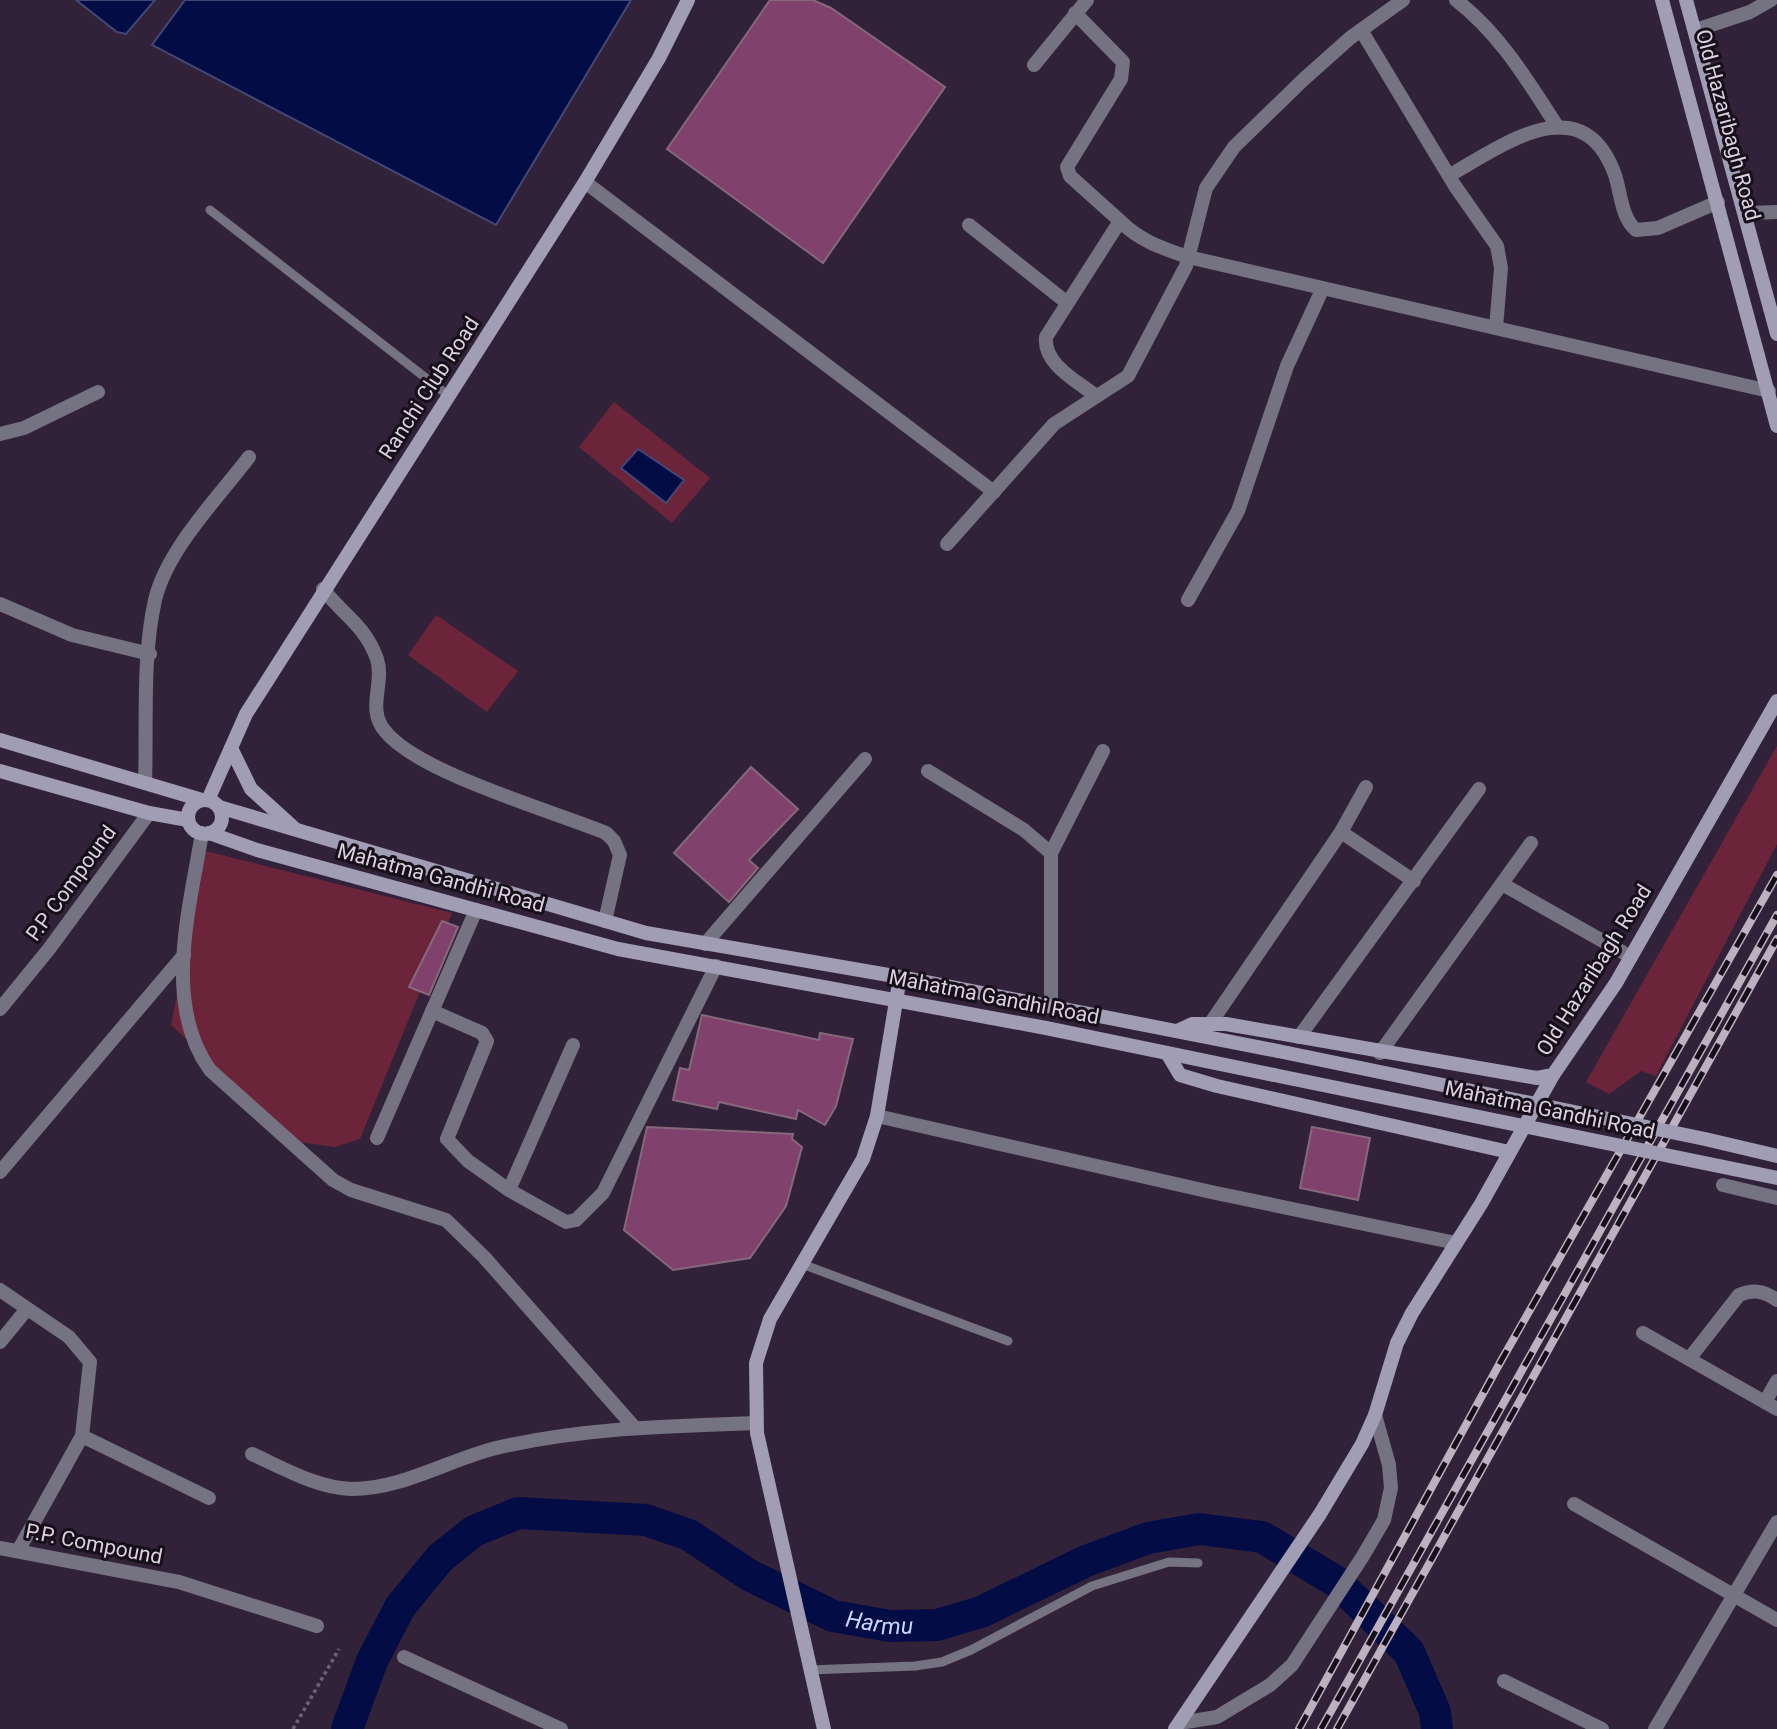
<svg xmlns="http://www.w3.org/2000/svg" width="1777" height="1729" font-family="Roboto,sans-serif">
<rect width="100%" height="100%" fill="#322239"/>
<g fill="#6c243a">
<polygon points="614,402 710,478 672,523 579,447"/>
<polygon points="436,615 518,671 487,712 408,655"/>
<polygon points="1777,746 1777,844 1656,1076 1641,1071 1609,1094 1586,1082"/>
<polygon points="206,851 452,913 360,1139 335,1147 299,1142 171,1025"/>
</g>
<g fill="#040c45" stroke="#444774" stroke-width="2">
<polygon points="76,0 155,0 126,34 117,32"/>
<polygon points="185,0 631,0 496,225 152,45"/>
<polygon points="638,449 684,480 666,503 621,468"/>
</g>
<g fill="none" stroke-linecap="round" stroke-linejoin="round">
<path stroke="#040c45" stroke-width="32" id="s1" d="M347,1729L372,1661L400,1607L440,1558L474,1531L518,1513L646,1520L689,1535L749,1575L833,1616L890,1626L937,1625L981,1612L1086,1561L1148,1538L1199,1529L1262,1537L1337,1582L1409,1652L1435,1712L1437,1729"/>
</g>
<g fill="#81416d" stroke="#86687b" stroke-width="2">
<polygon points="770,0 813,0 831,8 945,87 823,263 667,149"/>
<polygon points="751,767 798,809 749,860 758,868 729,902 674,853"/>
<polygon points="442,921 458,927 429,995 409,987"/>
<polygon points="702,1015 819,1040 820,1033 853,1039 836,1106 825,1125 798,1110 796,1119 719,1102 717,1109 673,1100 680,1068 689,1070"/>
<polygon points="647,1127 793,1134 792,1139 802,1147 786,1206 750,1258 673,1270 624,1230"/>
<polygon points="1312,1127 1370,1138 1358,1200 1300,1188"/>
</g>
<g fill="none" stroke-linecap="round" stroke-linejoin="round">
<polyline stroke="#706276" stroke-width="3.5" stroke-dasharray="3.5 3.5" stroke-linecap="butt" points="293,1729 339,1649"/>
<g stroke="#757381" stroke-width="9">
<polyline points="210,210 449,396"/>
<polyline points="802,1264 1008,1341"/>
<polyline points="809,1670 915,1666 942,1662 971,1650 1092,1586 1169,1562 1198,1563"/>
</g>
<g stroke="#757381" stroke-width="14">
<path d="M1456,0C1500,34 1527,80 1557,126"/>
<polyline points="1075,13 1123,62 1121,79 1067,167 1070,176 1120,221"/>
<polyline points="1699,29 1750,12 1771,0"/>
<polyline points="1361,30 1455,186 1497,246 1501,268 1496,328"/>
<polyline points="1034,65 1087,0"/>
<path d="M1450,175C1503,145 1583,85 1615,175C1621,193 1621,217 1636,230L1658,228L1718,202"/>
<polyline points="585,182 994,492"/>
<polyline points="1751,213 1777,212"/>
<polyline points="969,225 1066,302"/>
<path d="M1096,396C1077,381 1043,364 1046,337L1120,221C1140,241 1162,248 1188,257L1769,391"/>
<polyline points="0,434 24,428 98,392"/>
<polyline points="947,544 1054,424 1128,376 1186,266 1206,188 1234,147 1304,79 1350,38 1403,0"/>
<path d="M323,589C343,615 365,625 377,659C385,683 366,709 385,731C418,773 553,811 606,833L614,841L620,855L605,921"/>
<polyline points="1188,600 1238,511 1287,366 1322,290"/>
<polyline points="0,604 72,635 150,654"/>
<polyline points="928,771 1024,830 1051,853 1051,1006"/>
<path d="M145,783C147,724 142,658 155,600C167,549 218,498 249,457"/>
<polyline points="1341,832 1414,881"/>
<path d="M202,833C190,907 162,1004 210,1070L333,1180L351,1190L446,1220L484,1257L634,1427"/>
<polyline points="1051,853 1103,751"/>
<polyline points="1502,884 1631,957"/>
<polyline points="705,944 865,759"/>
<polyline points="0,1009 49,949 149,813"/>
<polyline points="432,1011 482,1033 487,1041 447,1139 468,1161 509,1190 573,1045"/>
<polyline points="1210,1024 1341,832 1366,787"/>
<polyline points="1299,1037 1479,789"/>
<polyline points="1380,1053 1531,843"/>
<polyline points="877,1116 1211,1192 1456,1243"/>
<polyline points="377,1138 476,910"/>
<polyline points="0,1172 184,955"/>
<polyline points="1723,1185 1777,1198"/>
<polyline points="509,1190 566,1222 576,1220 603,1193 716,966"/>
<polyline points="0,1290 69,1337 90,1362 82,1436 18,1551"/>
<polyline points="1643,1333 1777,1409"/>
<polyline points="0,1342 27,1309"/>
<path d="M1689,1359L1739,1295C1754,1289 1764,1291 1777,1300"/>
<polyline points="1765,1402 1777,1381"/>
<polyline points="82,1436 209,1498"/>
<path d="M252,1454C283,1468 317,1488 352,1489C402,1489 448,1460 496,1448C582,1428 668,1426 756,1423"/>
<polyline points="1574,1504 1777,1620"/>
<polyline points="0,1548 179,1582 317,1626"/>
<polyline points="404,1657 561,1729"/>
<polyline points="1504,1681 1602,1729"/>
<polyline points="1180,1723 1217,1717 1270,1685 1292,1665 1363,1556 1384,1520 1391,1488 1389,1465 1375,1415"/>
<polyline points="1655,1729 1777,1522"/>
</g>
<g stroke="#a09db4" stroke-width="14">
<polyline points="1662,0 1777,426"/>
<polyline points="1686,0 1777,334"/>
<polyline points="0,740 202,800"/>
<polyline points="231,748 251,789 294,828"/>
<polyline points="0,771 149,813 188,820"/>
<polyline points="208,800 246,714 585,182 659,58 688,0"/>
<circle cx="205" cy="817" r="17"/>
<polyline points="219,807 646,933 900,977 1278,1051"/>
<polyline points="209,833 257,850 618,949 1046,1028 1274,1075"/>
<polyline points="1177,1031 1192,1024 1226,1024 1537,1078 1553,1075 1616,983 1777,701"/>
<polyline points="1167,1053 1180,1075 1217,1086 1509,1152"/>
<polyline points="824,1729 757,1433 756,1363 770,1319 863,1159 877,1116 900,977"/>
<polyline points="1175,1729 1320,1514 1362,1444 1375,1415 1397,1343 1412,1313 1481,1204 1553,1075"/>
</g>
<g stroke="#bcb0c1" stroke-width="8">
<g id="rail">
<polyline points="1299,1729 1501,1361 1777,875"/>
<polyline points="1321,1729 1777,915"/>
<polyline points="1337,1729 1777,939"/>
</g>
</g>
<use href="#rail" stroke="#160f19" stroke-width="5" stroke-dasharray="16" stroke-linecap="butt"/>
<g stroke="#a09db4" stroke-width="14">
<polyline points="1278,1051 1705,1139 1777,1156"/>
<polyline points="1274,1075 1777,1178"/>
</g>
</g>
<g text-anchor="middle" stroke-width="6" stroke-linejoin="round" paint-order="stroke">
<g font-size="21" fill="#dbd1e0" stroke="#160f19">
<text transform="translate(1728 125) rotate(75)" y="7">Old Hazaribagh Road</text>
<text transform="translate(429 388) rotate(-57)" y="7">Ranchi Club Road</text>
<text transform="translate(441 878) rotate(15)" y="7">Mahatma Gandhi Road</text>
<text transform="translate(71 883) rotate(-54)" y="7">P.P Compound</text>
<text transform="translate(1594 970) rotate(-58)" y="7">Old Hazaribagh Road</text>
<text transform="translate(994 997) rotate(11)" y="7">Mahatma Gandhi Road</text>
<text transform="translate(1550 1110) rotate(12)" y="7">Mahatma Gandhi Road</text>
<text transform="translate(94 1544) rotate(11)" y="7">P.P. Compound</text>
</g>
<g font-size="23" font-style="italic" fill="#c9d9fe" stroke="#160f19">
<text dy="8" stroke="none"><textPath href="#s1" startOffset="674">Harmu</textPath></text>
</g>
</g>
</svg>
